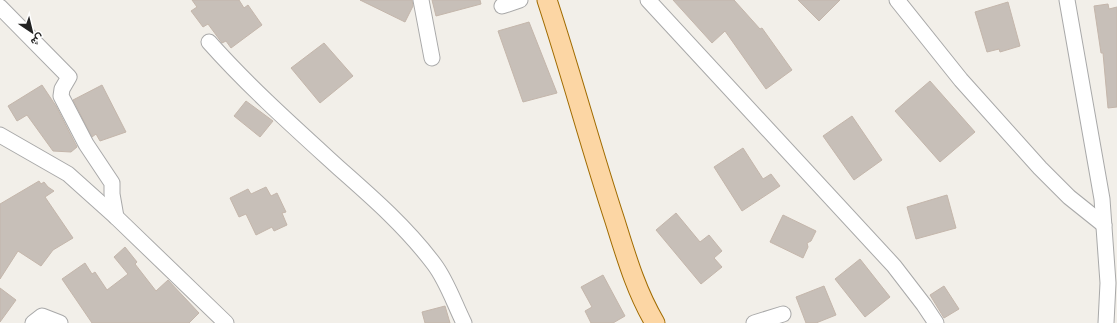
<svg xmlns="http://www.w3.org/2000/svg" width="1117" height="323" font-family="Inter,Vazirmatn,sans-serif">
<rect width="100%" height="100%" fill="#f2efe9"/>
<g fill="#c7bfb8" stroke="#c4b6ab">
<polygon points="192,0 239,0 244,8 248,5 262,25 231,48 226,41 222,43 208,24 203,27 191,11 197,7"/>
<polygon points="360,0 412,0 413,6 405,22"/>
<polygon points="432,0 480,0 481,4 436,16"/>
<polygon points="673,0 734,0 760,29 762,28 792,70 766,89 725,31 712,43"/>
<polygon points="798,0 840,0 819,21"/>
<polygon points="1008,2 1020,46 1000,52 999,49 987,52 975,12"/>
<polygon points="1108,4 1109,9 1117,7 1117,107 1108,108 1103,53 1101,53 1094,6"/>
<polygon points="529,22 557,93 523,102 498,31"/>
<polygon points="324,43 353,76 320,103 291,68"/>
<polygon points="930,81 975,132 940,162 895,111"/>
<polygon points="42,85 56,106 77,147 71,152 53,151 27,115 17,121 8,106"/>
<polygon points="102,85 126,132 100,141 96,134 92,137 73,100"/>
<polygon points="246,101 273,121 260,137 234,116"/>
<polygon points="852,116 882,160 854,180 823,136"/>
<polygon points="743,148 763,179 771,174 780,186 742,211 714,167"/>
<polygon points="39,181 41,184 44,182 48,187 54,191 45,197 73,238 53,250 41,266 18,251 0,279 0,204"/>
<polygon points="266,187 271,196 277,193 286,212 282,213 287,225 274,231 272,227 256,235 246,214 239,217 230,198 248,189 251,194"/>
<polygon points="947,195 956,228 916,239 907,207"/>
<polygon points="676,213 700,242 709,235 722,251 714,258 722,267 701,284 656,230"/>
<polygon points="783,215 816,231 811,241 807,243 808,247 803,258 770,242"/>
<polygon points="125,247 137,262 135,264 156,291 168,280 199,313 189,323 92,323 62,279 85,263 92,274 95,272 107,290 128,274 114,257"/>
<polygon points="860,259 890,297 865,317 835,279"/>
<polygon points="603,275 625,316 613,323 591,323 585,311 592,307 581,287"/>
<polygon points="824,286 836,315 816,323 806,323 796,297"/>
<polygon points="944,286 959,309 944,318 930,295"/>
<polygon points="0,288 16,300 0,322"/>
<polygon points="445,306 450,323 425,323 422,312"/>
</g>
<g fill="none" stroke-linecap="round" stroke-linejoin="round">
<g stroke="#a9a9a9" stroke-width="17">
<g id="minor">
<polyline points="421,0 432,58"/>
<polyline points="648,0 894,266 924,305 936,323"/>
<polyline points="897,0 961,80 1040,168 1069,197 1104,225"/>
<polyline points="1067,0 1102,199 1108,283 1106,323"/>
<polyline points="502,6 520,0"/>
<polyline points="0,7 69,77 62,89 61,96 86,144 112,183 112,194 116,217"/>
<path d="M209,42C249,87 295,128 340,169C373,198 407,228 434,264C447,281 454,303 464,323"/>
<polyline points="0,135 68,174 116,217 226,323"/>
<polyline points="33,323 42,316 60,323"/>
<polyline points="754,323 783,314"/>
</g>
</g>
<g stroke="#a06b00" stroke-width="21">
<path id="major" d="M547,0C571,73 591,148 615,221C626,256 636,291 655,323"/>
</g>
<use href="#minor" stroke="#fff" stroke-width="15"/>
<use href="#major" stroke="#fcd6a4" stroke-width="19"/>
</g>
<g transform="translate(32 32) rotate(145)" stroke="#ffffff" stroke-width="3" paint-order="stroke">
<path d="M0-3L7 15L0 10L-7 15Z" fill="#222222"/>
<text y="-6" font-size="11" font-weight="bold" text-anchor="middle" fill="#222222">ش</text>
</g>
</svg>
